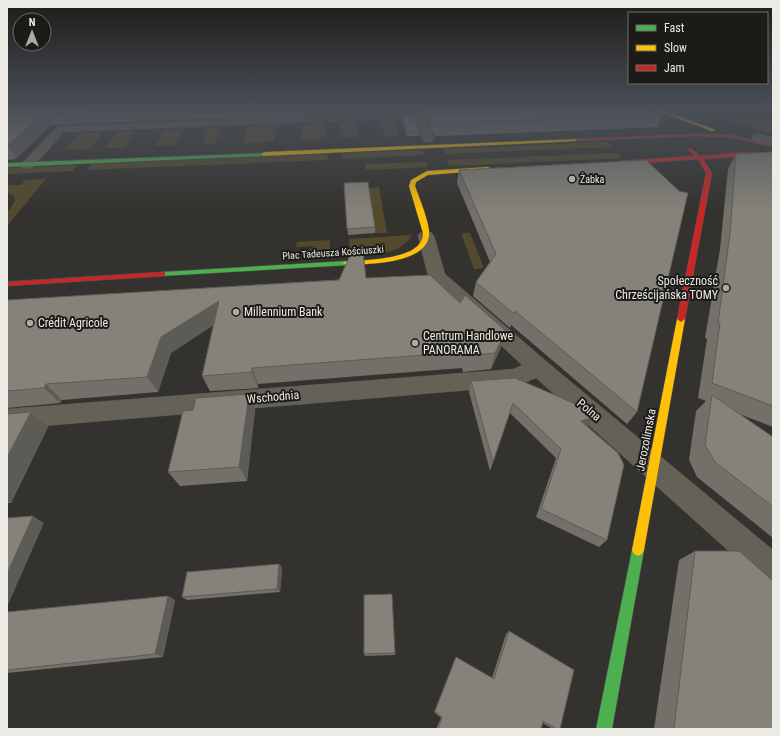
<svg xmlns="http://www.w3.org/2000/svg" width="780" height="736" font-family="'Roboto Condensed',sans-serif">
<rect width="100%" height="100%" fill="#34322e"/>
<g fill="#534a2e">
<polygon points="766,119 773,122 773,134 728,121"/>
<polygon points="394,120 398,136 384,137 381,121"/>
<polygon points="356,122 358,138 341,138 340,123"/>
<polygon points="326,123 326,139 301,140 302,124"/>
<polygon points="277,125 274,141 243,143 248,126"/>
<polygon points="221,127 215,144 202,144 209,128"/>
<polygon points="183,129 174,145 154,146 164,130"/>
<polygon points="117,131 136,131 125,148 104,148"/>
<polygon points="103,132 90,149 64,150 79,133"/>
<polygon points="607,142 612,147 445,154 443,149"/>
<polygon points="422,150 424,155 343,159 342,153"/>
<polygon points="618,153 623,158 449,166 447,160"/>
<polygon points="327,154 328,160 87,170 91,164"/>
<polygon points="426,162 428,167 366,170 365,164"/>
<polygon points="77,165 73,171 7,174 7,168"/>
<polygon points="46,179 40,186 7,226 7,213 15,201 14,196 7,192 7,185 21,185 25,180"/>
<polygon points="379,187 387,233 375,233 368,188"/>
<polygon points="461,233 470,233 484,268 474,269"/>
<path d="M412,235C401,257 370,253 350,254L349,239Z"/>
<polygon points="330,240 330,255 298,257 316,246 296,247 297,242"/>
</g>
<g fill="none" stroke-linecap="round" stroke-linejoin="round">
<g stroke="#514f4c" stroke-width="1">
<g id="street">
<path d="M415,112C426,115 430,129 434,139L432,142H424L412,118L64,132L32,168H22L20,165L57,127L61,126Z"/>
<polygon points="757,134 773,137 773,145 753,141 751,138 753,135"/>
<polygon points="426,231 432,233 434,236 445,274 546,361 773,550 773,585 762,581 536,378 517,386 7,429 7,409 514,369 522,365 431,280 428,276 418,236 420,233"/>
</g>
</g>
<g stroke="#514f4c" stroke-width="1">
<g id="fast">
<polygon points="266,153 266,155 264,156 7,167 7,163"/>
<polygon points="347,261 350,261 350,265 162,276 158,274 162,272"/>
<polygon points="638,544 642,546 644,550 612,729 596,729 632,550 634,546"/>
</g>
</g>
<g stroke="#514f4c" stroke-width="1">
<g id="slow">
<polygon points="653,109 659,109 716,130 712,131"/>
<polygon points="577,139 579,140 579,141 264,156 261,154 264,152"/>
<path d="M488,167L490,168V170L428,175L416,182L415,186C419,197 431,226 429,236C425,264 368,264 347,265L343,263L347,261C365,260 424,260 423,233L409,186L411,180L427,171Z"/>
<polygon points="681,316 685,319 644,550 642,554 638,556 634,554 632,550 677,319"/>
</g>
</g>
<g stroke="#514f4c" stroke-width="1">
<g id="jam">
<polygon points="696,134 730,135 773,145 773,147 730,137 696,136 577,141 575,140 577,139"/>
<polygon points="691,148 700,156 746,152 773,153 773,157 746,156 703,159 712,173 685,319 681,322 677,319 706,173 698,159 619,165 616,163 619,161 695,156 688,150"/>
<polygon points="162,272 165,272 165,276 7,286 7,282"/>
</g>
</g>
<use href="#street" fill="#646257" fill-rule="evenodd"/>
<use href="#fast" fill="#4caf50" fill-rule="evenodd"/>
<use href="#slow" fill="#ffc107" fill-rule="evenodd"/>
<use href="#jam" fill="#c62828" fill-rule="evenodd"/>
</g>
<g fill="#727068">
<polygon points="7,109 647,109 663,115 658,127 438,136 434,135 428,122 423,115 415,110 51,125 16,159 7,160"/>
<polygon points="402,115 420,131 419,136 407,136 402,120"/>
<polygon points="773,152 773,427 739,414 773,437 773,538 697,477 689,460 696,411 706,401 698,398 707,339 705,338 720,249 728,169 736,154"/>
<polygon points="459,170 637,412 627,424 511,325 510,328 473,296 476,282 490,262 457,183"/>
<polygon points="344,183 375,227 375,233 348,235"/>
<polygon points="366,278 501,347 491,369 463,372 462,368 258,384 258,388 210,391 202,376 213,325 171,353 158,392 62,400 60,403 7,408 7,300"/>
<polygon points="471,381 588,427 607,540 599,547 536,517 556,458 510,413 490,471 469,392"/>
<polygon points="249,394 255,410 247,481 180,486 168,472 193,410"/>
<polygon points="7,414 48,427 11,503 7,503"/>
<polygon points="695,551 773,729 654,729 679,560"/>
<polygon points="279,564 282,568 280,592 187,600 182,597"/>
<polygon points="168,596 175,600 163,657 7,673 7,612"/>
<polygon points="509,631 560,729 553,729 543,723 541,729 436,729 441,718 434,712 455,659 456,657 492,678 506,634"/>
<polygon points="395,653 395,655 365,656 364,654"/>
</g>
<g fill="#5d5b55">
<polygon points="44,113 51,125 16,159 8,146"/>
<polygon points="219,301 226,317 171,353 158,392 147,377 161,337"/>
<polygon points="506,331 501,347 491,369 495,353"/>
<polygon points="252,368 258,384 258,388 252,372"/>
<polygon points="46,384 62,400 60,403 44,388"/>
<polygon points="249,394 255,410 247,481 239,467"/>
<polygon points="31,412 48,427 11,503 7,501 7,457"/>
<polygon points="594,417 588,427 581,421"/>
<polygon points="33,516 44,523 7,607 7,574"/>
<polygon points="279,564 282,568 280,592 277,589"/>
<polygon points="168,596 175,600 163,657 155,654"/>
</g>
<g fill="#858279" stroke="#5d5b55">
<polygon points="7,109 156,109 44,113 7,146"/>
<polygon points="428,109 647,109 663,115 439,123 435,123"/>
<polygon points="411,114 420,131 407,131 402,115"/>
<polygon points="772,152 773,152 773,406 712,383 720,323 718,323 730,233 736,154"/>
<polygon points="646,160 679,191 688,193 637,412 515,311 514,314 476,282 496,254 459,170"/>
<polygon points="368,182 375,227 347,229 344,183"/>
<polygon points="363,252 366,278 430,275 460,303 465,295 506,331 495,353 466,356 465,352 252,368 252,372 202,376 219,301 161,337 147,377 46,384 44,388 7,391 7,300 339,280 351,253"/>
<polygon points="515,378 583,407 594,417 581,421 618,453 624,465 607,540 541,509 561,449 513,403 493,462 471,381"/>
<polygon points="249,394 239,467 168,472 183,411 193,410 196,398"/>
<polygon points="712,395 773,437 773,507 715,462 705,445"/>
<polygon points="31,412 7,457 7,414"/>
<polygon points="33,516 7,574 7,518"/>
<polygon points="695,551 739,551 773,581 773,729 674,729"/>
<polygon points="279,564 277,589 182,597 187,572"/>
<polygon points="392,594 395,653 364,654 364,595"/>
<polygon points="168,596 155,654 7,670 7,612"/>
<polygon points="509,631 574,670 560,729 557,729 543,721 541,729 438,729 442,717 435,711 456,657 494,679"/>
</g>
<linearGradient id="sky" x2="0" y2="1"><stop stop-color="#1d1c19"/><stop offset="0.51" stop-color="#4a4f57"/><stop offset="1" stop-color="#4a4f57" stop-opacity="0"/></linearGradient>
<rect width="780" height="212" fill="url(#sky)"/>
<g fill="#acaaa5" stroke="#1c1b18" stroke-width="1.5">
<circle cx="572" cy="179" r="4"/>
<circle cx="726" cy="288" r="4"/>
<circle cx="236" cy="312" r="4"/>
<circle cx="30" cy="323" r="4"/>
<circle cx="415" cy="343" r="4"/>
</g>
<g text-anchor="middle" stroke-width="4" stroke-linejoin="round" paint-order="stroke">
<g font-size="10" fill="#eceae5" stroke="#1c1b18" text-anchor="start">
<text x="580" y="183">Żabka</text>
</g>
<g font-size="10" fill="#eceae5" stroke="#1c1b18">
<text transform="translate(333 252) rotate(-4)" y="4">Plac Tadeusza Kościuszki</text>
</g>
<g font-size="12" fill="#eceae5" stroke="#1c1b18" text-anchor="start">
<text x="718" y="285" text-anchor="end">Społeczność<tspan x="718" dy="14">Chrześcijańska TOMY</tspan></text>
<text x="244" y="316">Millennium Bank</text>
<text x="38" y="327">Crédit Agricole</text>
<text x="423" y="340">Centrum Handlowe<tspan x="423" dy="14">PANORAMA</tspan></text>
</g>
<g font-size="12" fill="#eceae5" stroke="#1c1b18">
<text transform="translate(273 397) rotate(-5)" y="4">Wschodnia</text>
<text transform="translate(589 410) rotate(40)" y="4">Polna</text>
<text transform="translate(646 440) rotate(-79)" y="4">Jerozolimska</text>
</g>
</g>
<rect width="780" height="736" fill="none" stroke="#eceae5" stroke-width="16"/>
<rect x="628" y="12" width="140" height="72" fill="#1c1b18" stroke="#6f6e6a"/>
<rect x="636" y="25" width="20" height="6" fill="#4caf50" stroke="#6f6e6a"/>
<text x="664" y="32" font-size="12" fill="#eceae5">Fast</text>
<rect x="636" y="45" width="20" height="6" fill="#ffc107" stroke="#6f6e6a"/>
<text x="664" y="52" font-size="12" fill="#eceae5">Slow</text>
<rect x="636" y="65" width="20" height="6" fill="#c62828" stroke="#6f6e6a"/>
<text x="664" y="72" font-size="12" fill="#eceae5">Jam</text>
<g transform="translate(32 32)"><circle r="19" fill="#1c1b18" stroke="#6f6e6a"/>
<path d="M0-3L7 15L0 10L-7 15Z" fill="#acaaa5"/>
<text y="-6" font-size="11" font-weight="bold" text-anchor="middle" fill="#eceae5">N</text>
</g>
</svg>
